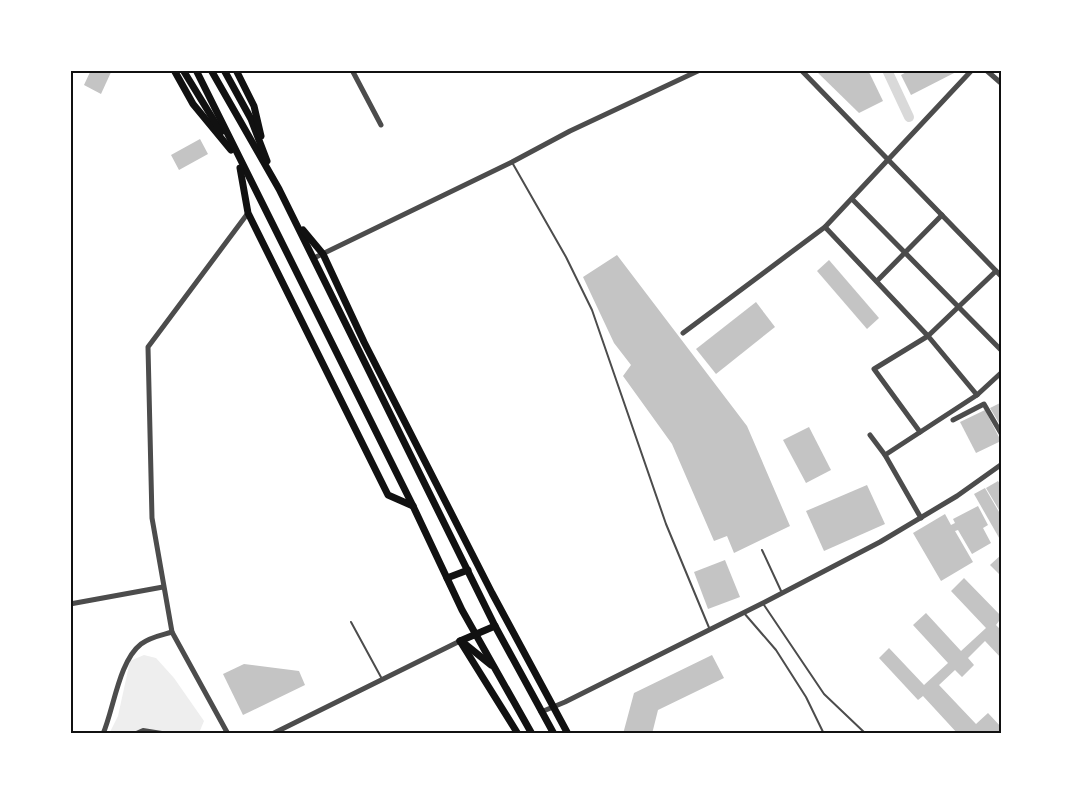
<svg xmlns="http://www.w3.org/2000/svg" width="1072" height="804" font-family="'Open Sans',sans-serif">
<rect width="100%" height="100%" fill="#fff"/>
<polygon fill="#eee" points="144,655 156,658 174,678 204,721 199,733 109,734 118,716 130,661"/>
<g fill="none" stroke-linecap="round" stroke-linejoin="round">
<polyline stroke="#d9d9d9" stroke-width="10" points="887,70 909,117"/>
</g>
<g fill="#c4c4c4">
<polygon points="91,70 112,70 101,94 84,85"/>
<polygon points="815,70 868,70 883,101 859,113"/>
<polygon points="910,70 960,70 911,95 901,75"/>
<polygon points="200,139 208,154 179,170 171,155"/>
<polygon points="617,255 747,426 790,526 734,553 727,536 714,541 672,444 623,376 631,365 614,343 583,277"/>
<polygon points="829,260 879,318 867,329 817,271"/>
<polygon points="756,302 775,327 716,374 696,349"/>
<polygon points="1002,402 1002,428 990,408"/>
<polygon points="985,410 1001,441 976,453 960,422"/>
<polygon points="809,427 831,470 806,483 783,440"/>
<polygon points="998,481 1002,487 1002,515 986,488"/>
<polygon points="867,485 885,524 824,551 806,511"/>
<polygon points="985,488 1002,517 1002,543 974,494"/>
<polygon points="978,506 988,525 983,528 991,543 972,554 958,530 955,531 973,562 941,581 913,533 945,514 951,525 955,523 953,519"/>
<polygon points="1002,554 1002,577 990,565"/>
<polygon points="725,560 740,597 708,609 694,572"/>
<polygon points="964,578 1002,617 996,625 1002,631 1002,659 985,641 968,658 974,665 962,677 955,670 939,685 976,724 988,713 1002,728 1002,734 958,734 923,696 918,700 879,658 889,648 924,685 948,663 913,625 926,613 961,651 986,628 951,591"/>
<polygon points="712,655 724,678 658,710 652,734 623,734 634,693"/>
<polygon points="244,664 299,671 305,685 243,715 223,674"/>
</g>
<g fill="none" stroke-linecap="round" stroke-linejoin="round">
<g stroke="#4c4c4c" stroke-width="2">
<polyline points="513,164 566,257 592,310 666,524 710,630"/>
<polyline points="762,550 782,593"/>
<polyline points="764,605 824,694 866,734"/>
<polyline points="744,613 776,650 806,697 824,734"/>
<polyline points="351,622 382,679"/>
</g>
<g stroke="#4c4c4c" stroke-width="4">
<polyline points="134,734 143,730 168,734"/>
<polyline points="170,734 216,734"/>
<polyline points="220,734 227,732"/>
</g>
<g stroke="#4c4c4c" stroke-width="5">
<polyline points="352,70 381,125"/>
<polyline points="801,70 1002,277"/>
<polyline points="986,70 1002,84"/>
<polyline points="852,199 1002,351"/>
<polyline points="825,227 928,336 874,369 920,432"/>
<polyline points="314,258 512,162 570,131 700,70"/>
<polyline points="877,281 942,215"/>
<polyline points="683,333 825,227 972,70"/>
<polyline points="977,395 1002,372"/>
<polyline points="953,420 984,404 1002,435"/>
<polyline points="870,435 885,455"/>
<polyline points="921,518 885,455 977,395 928,336 996,271"/>
<polyline points="70,604 163,587"/>
<polyline points="541,712 565,702 763,603 880,542 957,496 1002,464"/>
<path d="M103,734C114,708 119,661 141,644C150,637 162,635 172,632"/>
<polyline points="228,734 172,632 152,518 148,347 248,213"/>
<polyline points="272,734 460,641"/>
</g>
<g stroke="#111" stroke-width="7">
<polyline points="174,70 193,104 231,150"/>
<polyline points="183,70 221,132"/>
<polyline points="196,70 413,506 462,610 532,734"/>
<polyline points="211,70 279,189 495,626 554,734"/>
<polyline points="224,70 251,119 267,161"/>
<polyline points="236,70 254,106 261,136"/>
<polyline points="240,168 248,213 388,495 413,506"/>
<polyline points="303,230 323,254 364,342 492,593 568,734"/>
<polyline points="447,578 468,570"/>
<polyline points="460,641 518,734"/>
<polyline points="460,641 495,626"/>
<polyline points="465,644 491,665"/>
</g>
</g>
<rect width="1072" height="804" fill="none" stroke="#ffffff" stroke-width="144"/>
<rect x="72" y="72" width="928" height="660" fill="none" stroke="#111" stroke-width="2"/>
</svg>
